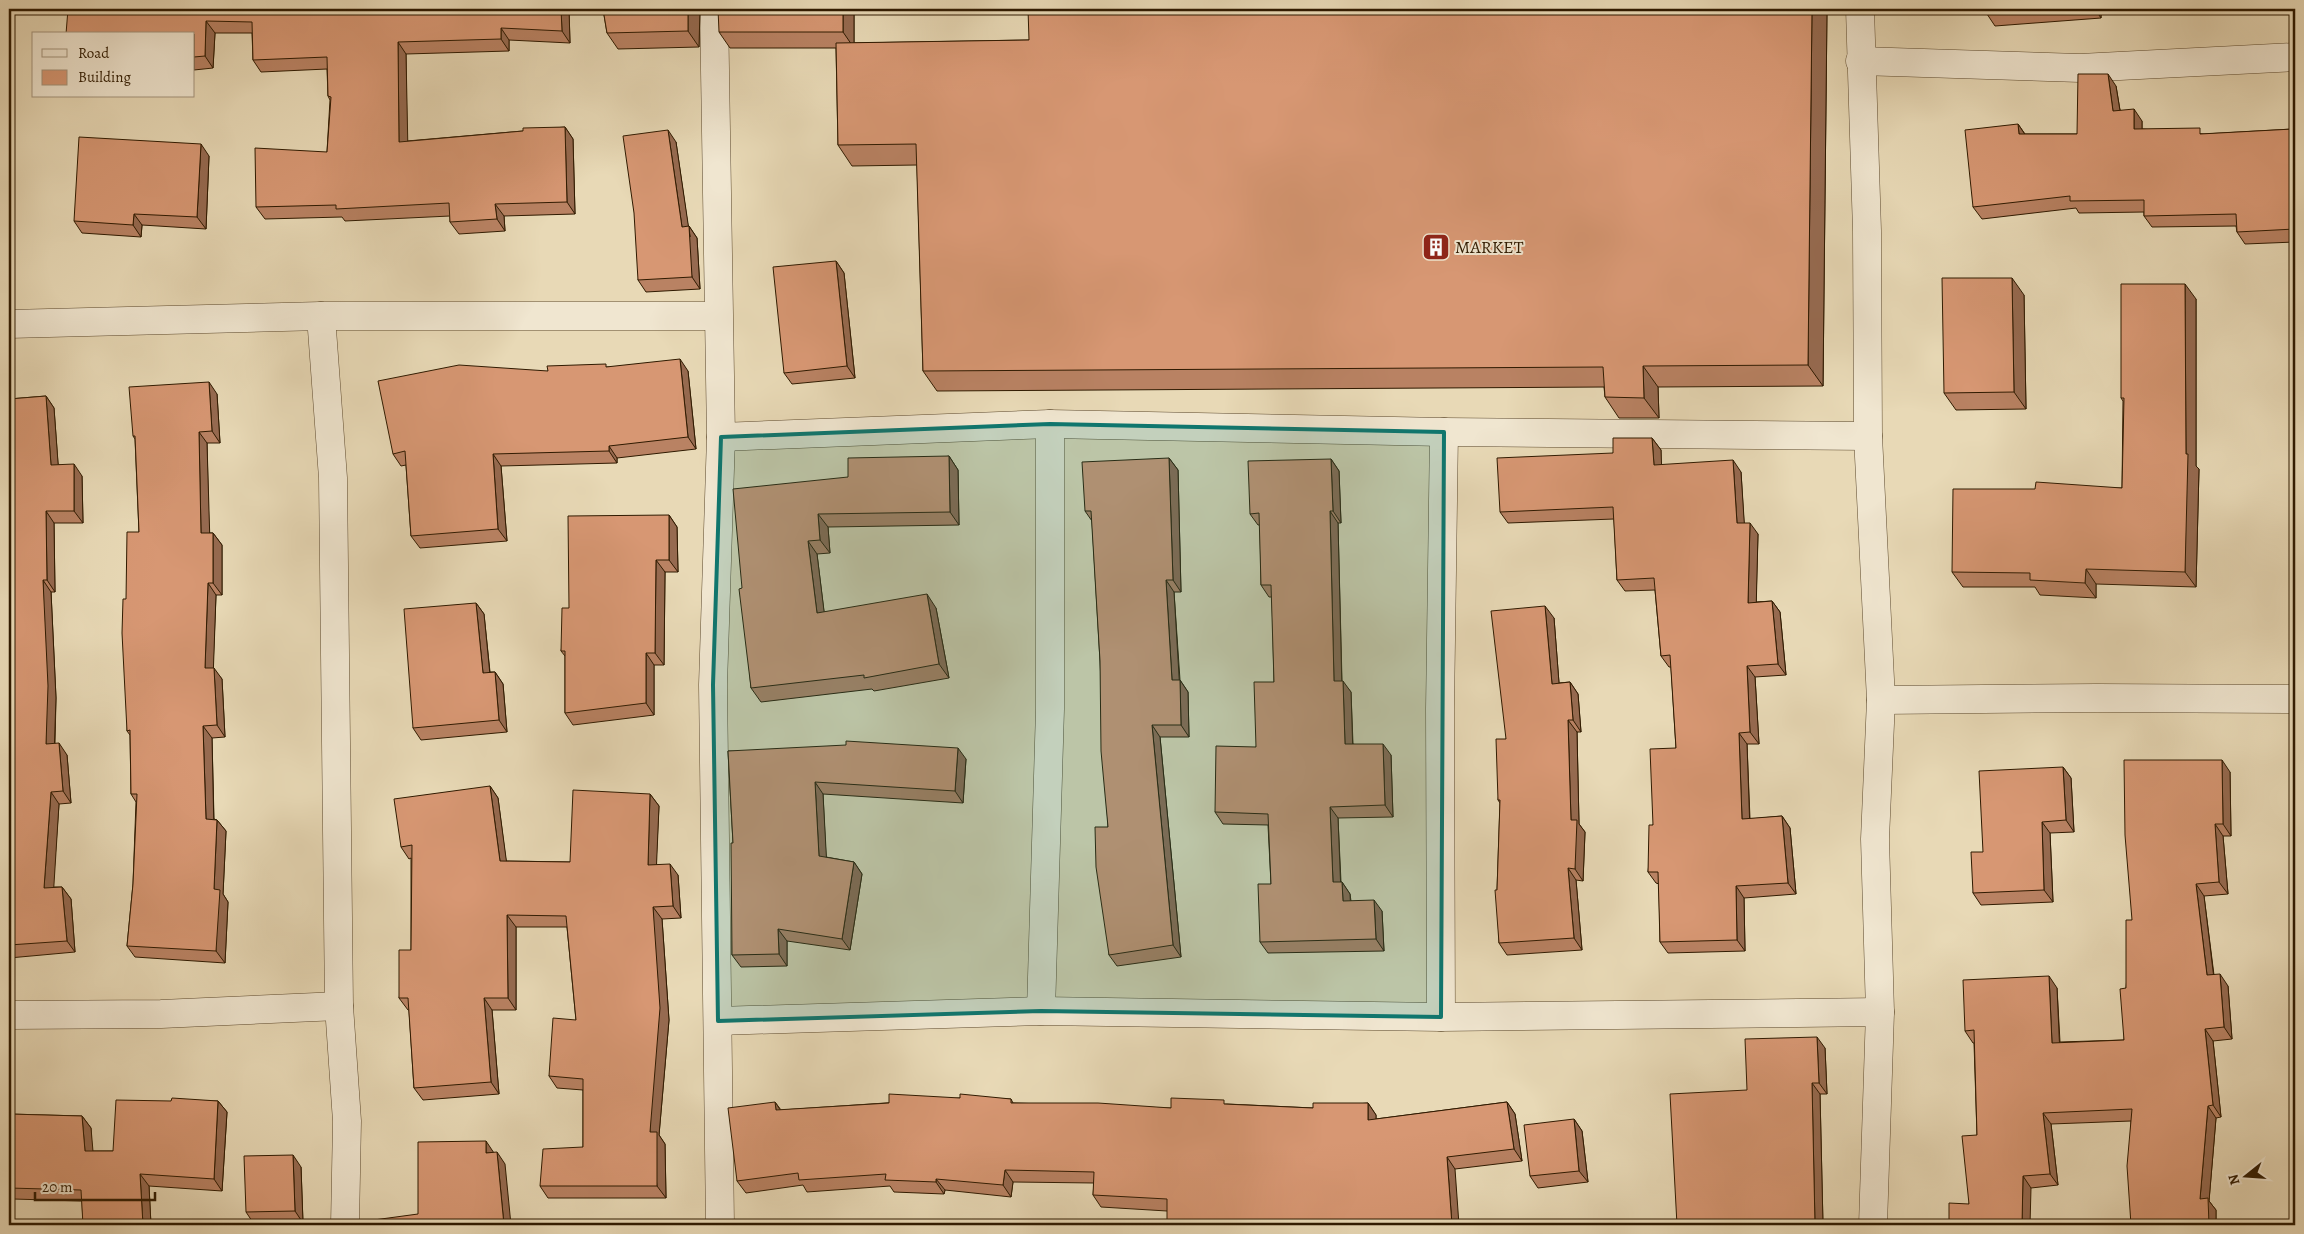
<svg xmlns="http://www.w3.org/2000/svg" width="2304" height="1234" font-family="Alegreya,serif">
<rect width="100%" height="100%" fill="#e8d9b6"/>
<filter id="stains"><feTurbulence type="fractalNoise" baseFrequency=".004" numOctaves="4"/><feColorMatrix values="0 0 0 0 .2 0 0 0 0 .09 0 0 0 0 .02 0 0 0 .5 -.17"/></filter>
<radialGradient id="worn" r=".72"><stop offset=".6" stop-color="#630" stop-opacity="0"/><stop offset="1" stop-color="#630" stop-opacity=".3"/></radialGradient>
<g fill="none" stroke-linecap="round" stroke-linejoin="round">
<g stroke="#5d4a2e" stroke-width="29">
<g id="minor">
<polyline points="714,9 721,437 713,685 720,1225"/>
<polyline points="1860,9 1867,231 1868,436 1881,700 1875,839 1880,1012 1873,1225"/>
<polyline points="1860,61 2080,68 2295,57"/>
<polyline points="321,316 333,478 339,1006 347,1121 345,1225"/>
<polyline points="9,324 321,316 718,316"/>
<polyline points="721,437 1050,424 1444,432 1868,436"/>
<polyline points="1881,700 2097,698 2295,699"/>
<polyline points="1041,1011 1050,709 1050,424"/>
<polyline points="9,1015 161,1014 339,1006"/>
<polyline points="1441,1017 1440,709 1444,432"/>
<polyline points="718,1021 1041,1011 1441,1017 1880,1012"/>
</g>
</g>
<use href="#minor" stroke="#f0e6d0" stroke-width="28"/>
</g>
<g fill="#b98263" stroke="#2f1a00">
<polygon points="9,9 14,230 9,231"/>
<polygon points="68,9 569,9 570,43 509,40 509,51 406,54 407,141 523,131 565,127 573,139 575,214 504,216 505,231 459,234 450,222 450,216 345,221 342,217 265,219 256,207 327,152 330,100 328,96 327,69 261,72 253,60 252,33 215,33 213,68 194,70 194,34"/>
<polygon points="603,9 700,9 699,47 618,49 607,33"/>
<polygon points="854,9 854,43 1029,40 1827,9 1823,386 1658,387 1659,418 1619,418 1605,397 1604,387 937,391 923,371 917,165 852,166 838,145 836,48 730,48 719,32"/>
<polygon points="1986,9 2101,9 2101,18 1995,26 1987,14"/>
<polygon points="2116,86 2120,110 2142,121 2142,129 2204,134 2293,129 2295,133 2295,242 2245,244 2237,232 2236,226 2152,227 2144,216 2144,212 2079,213 2076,208 1982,219 1973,207 2018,124 2025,134 2077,134"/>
<polygon points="676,142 688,226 689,226 697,238 700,289 646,292 638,280"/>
<polygon points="209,156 206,229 142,225 141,237 82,233 74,221"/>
<polygon points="836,261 844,273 855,378 792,384 784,373"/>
<polygon points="2024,295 2026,409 1956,410 1944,393"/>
<polygon points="2196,299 2196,466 2199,469 2196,587 2096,584 2096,598 2040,595 2035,587 1963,587 1952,572 2035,489 2122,488 2123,401 2121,398"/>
<polygon points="608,367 688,371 696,449 617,458 617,463 501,466 507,541 420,548 411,536 406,465 401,466 393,454 548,371"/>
<polygon points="217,394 220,443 207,443 209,533 213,533 222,545 222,595 216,595 213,668 222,679 225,737 212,738 214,819 217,820 226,831 223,894 228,902 225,963 135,957 127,946 133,884 136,802 131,794 130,735 127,731 139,532 135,439 133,436"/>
<polygon points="46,396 54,408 58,464 82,476 83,523 54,523 55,592 51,592 56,698 55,743 67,755 71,803 59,804 53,887 62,887 71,899 75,952 9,958 9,399"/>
<polygon points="1652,438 1661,450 1661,465 1741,472 1744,523 1758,534 1756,602 1772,601 1780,612 1786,675 1755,677 1759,744 1747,744 1750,819 1782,816 1790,828 1796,894 1744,898 1745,951 1668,953 1660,942 1659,884 1656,883 1648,872 1653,825 1676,748 1671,667 1669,667 1661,656 1655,590 1625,591 1617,580 1614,519 1508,523 1500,512 1613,453"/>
<polygon points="949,456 958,470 959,525 828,527 830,553 817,554 824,612 936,608 949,678 874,691 872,689 761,702 751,688 742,588 848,477"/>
<polygon points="1169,458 1178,470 1181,592 1174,592 1180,680 1188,692 1189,737 1160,737 1181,957 1117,966 1109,955 1108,827 1100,661 1092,521 1085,511"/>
<polygon points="1331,459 1339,471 1341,523 1338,523 1342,681 1351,692 1353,744 1391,755 1393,817 1338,818 1341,882 1342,882 1350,894 1351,901 1382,911 1384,951 1268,953 1260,942 1271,884 1268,825 1223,824 1215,812 1256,747 1274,682 1272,597 1269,597 1261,585 1260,525 1258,525 1250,514"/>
<polygon points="669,515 677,527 678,572 665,572 664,665 654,665 654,715 573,725 565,713 565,656 561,651 569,608"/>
<polygon points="476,603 484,614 490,672 495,672 503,684 507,732 421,740 413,728"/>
<polygon points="1554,618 1559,683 1570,682 1578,694 1581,732 1577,732 1579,824 1585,832 1583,881 1576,880 1582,950 1507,955 1499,943 1497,890 1500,803 1498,800 1506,739"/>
<polygon points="728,751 966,759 963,803 823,794 826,857 854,862 862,874 850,950 787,941 787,966 741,967 732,955 733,843"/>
<polygon points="2063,767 2071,778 2074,832 2050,833 2053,902 1981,905 1973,893 1983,852"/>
<polygon points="2230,772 2231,836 2223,836 2228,894 2204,896 2214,975 2228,986 2232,1039 2213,1041 2221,1117 2216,1118 2209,1201 2216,1210 2216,1225 2131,1225 2131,1121 2051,1124 2058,1185 2031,1188 1969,1204 1977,1135 1974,1043 1973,1043 1965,1031 2057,988 2060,1042 2124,1040 2126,988 2132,920"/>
<polygon points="490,786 498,798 506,861 570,862 650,794 659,806 656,864 678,875 681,918 662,919 669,1020 659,1135 665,1144 666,1198 548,1198 540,1186 583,1147 583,1090 557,1088 549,1076 576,1020 567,927 516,927 516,1010 492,1010 499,1094 423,1100 414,1088 409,1010 408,1010 399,998 411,950 411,858 409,859 401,847"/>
<polygon points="1825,1048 1827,1094 1820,1094 1823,1225 1677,1225 1747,1090"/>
<polygon points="960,1098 1011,1099 1013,1103 1171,1108 1227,1104 1313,1108 1368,1103 1376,1115 1376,1119 1507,1102 1515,1114 1522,1161 1455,1169 1167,1211 1101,1207 1093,1195 1094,1183 1013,1182 1011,1197 945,1190 944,1194 894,1192 890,1186 807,1192 803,1185 746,1193 737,1181 775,1102 781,1110"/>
<polygon points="171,1101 218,1101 227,1112 222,1191 149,1186 151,1225 83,1225 82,1201 13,1199 13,1225 9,1225 9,1114 82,1116 91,1128 92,1151 113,1151"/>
<polygon points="1574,1119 1582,1131 1588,1182 1538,1188 1530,1176"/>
<polygon points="301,1167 303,1223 254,1224 246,1212"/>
</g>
<g fill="#966a50" stroke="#2f1a00">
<polygon points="9,9 11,9 14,230 9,224"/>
<polygon points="561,9 569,9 570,43 562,31"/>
<polygon points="688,9 700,9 699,47 688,31"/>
<polygon points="843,9 854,9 854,48 843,32"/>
<polygon points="1812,9 1827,9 1823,386 1808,365"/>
<polygon points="2095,9 2101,9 2101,18"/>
<polygon points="206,21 215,33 213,68 205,56"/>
<polygon points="501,28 509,40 509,51 501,39"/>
<polygon points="398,42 406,54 408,153 399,142"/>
<polygon points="2108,74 2116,86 2122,123 2113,111"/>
<polygon points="2134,109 2142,121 2142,141 2134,129"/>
<polygon points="2018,124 2026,136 2019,134"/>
<polygon points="565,127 573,139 575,214 567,202"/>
<polygon points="2293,129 2295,133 2295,140 2293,137"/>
<polygon points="668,130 676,142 690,237 689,226 697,238 700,289 692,277 682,227"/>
<polygon points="201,144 209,156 206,229 197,217"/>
<polygon points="495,204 504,216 505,231 497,219"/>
<polygon points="134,214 142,225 141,237 133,225"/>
<polygon points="836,261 844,273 855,378 847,366"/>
<polygon points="2012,278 2024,295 2026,409 2014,392"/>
<polygon points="2185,284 2196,299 2196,466 2199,469 2196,587 2185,572 2186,454"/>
<polygon points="680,359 688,371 696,449 688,437"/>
<polygon points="1643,366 1658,387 1659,418 1644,398"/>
<polygon points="209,382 217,394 220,443 212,431"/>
<polygon points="46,396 54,408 59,476 51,465"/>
<polygon points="199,432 207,443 210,544 201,533"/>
<polygon points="1652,438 1661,450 1662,477 1654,465"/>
<polygon points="609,446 617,458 617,463 609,451"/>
<polygon points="493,454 501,466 507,541 498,529"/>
<polygon points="949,456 958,470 959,525 950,512"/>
<polygon points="1169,458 1178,470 1181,592 1173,580"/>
<polygon points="1331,459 1339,471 1341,523 1333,511"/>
<polygon points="1733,460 1741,472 1745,534 1737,523"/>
<polygon points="74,464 82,476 83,523 74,511"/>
<polygon points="46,511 54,523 55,592 47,580"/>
<polygon points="1330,511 1338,523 1342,692 1334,681"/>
<polygon points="818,514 828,527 830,553 820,540"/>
<polygon points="669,515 677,527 678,572 669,560"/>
<polygon points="1750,523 1758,534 1756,614 1748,603"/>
<polygon points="213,533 222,545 222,595 213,583"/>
<polygon points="808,541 817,554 826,627 817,613"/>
<polygon points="656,560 665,572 664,665 655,653"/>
<polygon points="2086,569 2096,584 2096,598 2085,583"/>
<polygon points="43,580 51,592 56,698 54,756 46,744"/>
<polygon points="1166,580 1174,592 1180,692 1172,680"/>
<polygon points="208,583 216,595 213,680 205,668"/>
<polygon points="927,594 936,608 949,678 939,664"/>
<polygon points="1772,601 1780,612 1786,675 1778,664"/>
<polygon points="476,603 484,614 491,685 483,673"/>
<polygon points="1545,606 1554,618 1560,696 1552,684"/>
<polygon points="646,653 654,665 654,715 646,703"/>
<polygon points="1747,666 1755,677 1759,744 1750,732"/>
<polygon points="214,668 222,679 225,737 217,725"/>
<polygon points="495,672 503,684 507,732 499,720"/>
<polygon points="1180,680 1188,692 1189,737 1181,725"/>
<polygon points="1343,681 1351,692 1353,756 1345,744"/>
<polygon points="1570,682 1578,694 1581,732 1573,720"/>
<polygon points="1568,720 1577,732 1579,824 1585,832 1583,881 1575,869 1571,820"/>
<polygon points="1152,725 1160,737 1181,957 1173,945"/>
<polygon points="203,726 212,738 214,831 206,819"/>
<polygon points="1739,733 1747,744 1750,831 1742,819"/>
<polygon points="59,743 67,755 71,803 63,791"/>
<polygon points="1383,744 1391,755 1393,817 1385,805"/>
<polygon points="958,748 966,759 963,803 955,791"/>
<polygon points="2222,760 2230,772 2231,836 2223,824"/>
<polygon points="2063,767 2071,778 2074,832 2066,820"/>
<polygon points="815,782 823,794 827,868 819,856"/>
<polygon points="490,786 498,798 508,873 500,861"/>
<polygon points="51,792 59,804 53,900 44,888"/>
<polygon points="650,794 659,806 656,877 648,865"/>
<polygon points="1330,807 1338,818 1341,894 1333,882"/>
<polygon points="1782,816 1790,828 1796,894 1788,883"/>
<polygon points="217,820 226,831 223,894 228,902 225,963 216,951 214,889"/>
<polygon points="2042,822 2050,833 2053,902 2044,890"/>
<polygon points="2215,824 2223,836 2228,894 2219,882"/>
<polygon points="854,862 862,874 850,950 842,939"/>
<polygon points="670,864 678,875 681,918 673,906"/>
<polygon points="1568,868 1576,880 1582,950 1574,938"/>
<polygon points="1342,882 1350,894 1351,913 1343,901"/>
<polygon points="2196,884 2204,896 2215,987 2207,975"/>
<polygon points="1736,886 1744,898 1745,951 1737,940"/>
<polygon points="62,887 71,899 75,952 67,941"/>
<polygon points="1374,900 1382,911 1384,951 1376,939"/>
<polygon points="653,907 662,919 669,1020 659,1135 665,1144 666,1198 657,1186 650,1132"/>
<polygon points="507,915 516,927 516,1010 508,998"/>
<polygon points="778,929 787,941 787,966 779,954"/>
<polygon points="2220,974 2228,986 2232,1039 2224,1027"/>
<polygon points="2049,976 2057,988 2060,1055 2052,1043"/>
<polygon points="484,998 492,1010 499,1094 491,1082"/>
<polygon points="2205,1029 2213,1041 2221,1117 2213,1105"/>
<polygon points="1817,1037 1825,1048 1827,1094 1819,1083"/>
<polygon points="1812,1083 1820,1094 1823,1225 1815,1225"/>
<polygon points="218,1101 227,1112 222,1191 214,1179"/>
<polygon points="775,1102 783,1114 776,1110"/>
<polygon points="1507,1102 1515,1114 1522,1161 1514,1149"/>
<polygon points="1368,1103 1376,1115 1376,1132 1368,1120"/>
<polygon points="2208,1106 2216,1118 2209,1201 2216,1210 2216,1225 2209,1225 2200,1199"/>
<polygon points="2043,1113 2051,1124 2058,1185 2050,1174"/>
<polygon points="82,1116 91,1128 94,1163 85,1151"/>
<polygon points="1574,1119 1582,1131 1588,1182 1579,1171"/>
<polygon points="486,1141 494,1153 486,1153"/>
<polygon points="497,1152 505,1164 511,1225 504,1225"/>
<polygon points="293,1155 301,1167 303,1223 295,1211"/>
<polygon points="1447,1157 1455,1169 1459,1225 1452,1225"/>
<polygon points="1005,1170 1013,1182 1011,1197 1003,1185"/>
<polygon points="140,1174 149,1186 151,1225 143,1225"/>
<polygon points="2023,1176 2031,1188 2030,1225 2022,1225"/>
<polygon points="936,1179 945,1190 944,1194 936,1182"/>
<polygon points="9,1193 13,1199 13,1225 9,1225"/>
</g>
<g fill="#d79773" stroke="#2f1a00">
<polygon points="68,9 561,9 562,31 501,28 501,39 398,42 399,142 523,131 523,128 565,127 567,202 495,204 497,219 450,222 449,203 336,209 336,205 256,207 255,148 327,152 331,97 328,96 327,57 253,60 252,22 206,21 205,56 194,57 194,34 66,34"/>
<polygon points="603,9 688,9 688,31 607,33"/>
<polygon points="718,9 843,9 843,32 719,32"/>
<polygon points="1028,9 1812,9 1808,365 1643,366 1644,398 1605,397 1603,367 923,371 916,144 838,145 836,43 1029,40"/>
<polygon points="1986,9 2054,9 1987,14"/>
<polygon points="2078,74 2108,74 2113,111 2134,109 2134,129 2200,128 2200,134 2293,129 2293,137 2295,137 2295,229 2237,232 2236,214 2144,216 2144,200 2070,201 2070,196 1973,207 1965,130 2018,124 2019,134 2077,134"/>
<polygon points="668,130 682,227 689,226 692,277 638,280 634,213 623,136"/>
<polygon points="79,137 201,144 197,217 134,214 133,225 74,221"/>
<polygon points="836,261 847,366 784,373 773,267"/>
<polygon points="1942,278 2012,278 2014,392 1944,393"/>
<polygon points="2121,284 2185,284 2186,454 2188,454 2185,572 2086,569 2085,583 2030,580 2030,573 1952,572 1953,489 2035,489 2036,482 2122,488 2124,398 2121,398"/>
<polygon points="680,359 688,437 609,446 609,451 493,454 498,529 411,536 405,451 393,454 378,381 459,365 548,371 547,366 606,364 606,367"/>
<polygon points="209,382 212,431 199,432 201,533 213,533 213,583 208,583 205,668 214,668 217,725 203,726 206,819 217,820 214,889 220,890 216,951 127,946 133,884 137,794 131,794 130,730 127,731 122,633 123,599 126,599 127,532 139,532 135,436 133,436 129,387"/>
<polygon points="46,396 51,465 74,464 74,511 46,511 47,580 43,580 48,686 46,744 59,743 63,791 51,792 44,888 62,887 67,941 9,945 9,399"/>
<polygon points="1613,438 1652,438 1654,465 1733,460 1737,523 1750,523 1748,603 1772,601 1778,664 1747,666 1750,732 1739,733 1742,819 1782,816 1788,883 1736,886 1737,940 1660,942 1658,872 1648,872 1649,825 1653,825 1650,749 1676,748 1670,655 1661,656 1654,578 1617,580 1613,507 1500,512 1497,458 1613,453"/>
<polygon points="949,456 950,512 818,514 820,540 808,541 817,613 927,594 939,664 864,678 864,675 751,688 739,589 742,588 733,489 848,477 848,458"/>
<polygon points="1169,458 1173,580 1166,580 1172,680 1180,680 1181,725 1152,725 1173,945 1109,955 1096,867 1095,827 1108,827 1101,751 1100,661 1091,511 1085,511 1082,462"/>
<polygon points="1331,459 1333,511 1330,511 1334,681 1343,681 1345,744 1383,744 1385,805 1330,807 1333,882 1342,882 1343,901 1374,900 1376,939 1260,942 1258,884 1271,884 1268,814 1215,812 1216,746 1256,747 1254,682 1274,682 1271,585 1261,585 1259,513 1250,514 1248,461"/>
<polygon points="669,515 669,560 656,560 655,653 646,653 646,703 565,713 565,651 561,651 562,608 569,608 568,516"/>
<polygon points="476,603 483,673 495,672 499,720 413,728 404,609"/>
<polygon points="1545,606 1552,684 1570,682 1573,720 1568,720 1571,820 1577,820 1575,869 1568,868 1574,938 1499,943 1495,890 1497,890 1500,800 1498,800 1496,739 1506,739 1491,611"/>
<polygon points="846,741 958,748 955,791 815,782 819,856 854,862 842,939 778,929 779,954 732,955 731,843 733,843 728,751 846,745"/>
<polygon points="2124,760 2222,760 2223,824 2215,824 2219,882 2196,884 2207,975 2220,974 2224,1027 2205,1029 2213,1105 2208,1106 2200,1199 2208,1198 2209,1225 2131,1225 2127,1166 2132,1109 2043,1113 2050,1174 2023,1176 2022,1225 1949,1225 1949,1203 1969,1204 1962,1136 1977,1135 1974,1030 1965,1031 1963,980 2049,976 2052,1043 2124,1040 2120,989 2126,988 2126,920 2132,920 2125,835"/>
<polygon points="2063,767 2066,820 2042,822 2044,890 1973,893 1971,852 1983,852 1979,771"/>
<polygon points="490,786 500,861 570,862 573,790 650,794 648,865 670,864 673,906 653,907 660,1008 650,1132 657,1132 657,1186 540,1186 543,1149 583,1147 583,1079 549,1076 553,1018 576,1020 566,916 507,915 508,998 484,998 491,1082 414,1088 408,998 399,998 399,950 411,950 412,845 401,847 394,799"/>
<polygon points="1817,1037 1819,1083 1812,1083 1815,1225 1677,1225 1670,1094 1747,1090 1745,1039"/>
<polygon points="889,1094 960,1098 960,1094 1011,1099 1011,1103 1098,1103 1171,1108 1171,1098 1224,1100 1224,1104 1313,1108 1313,1103 1368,1103 1368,1120 1507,1102 1514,1149 1447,1157 1452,1225 1167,1225 1167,1199 1093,1195 1094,1172 1005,1170 1003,1185 936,1179 936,1182 885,1180 886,1174 799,1180 798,1173 737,1181 728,1108 775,1102 776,1110 889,1103"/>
<polygon points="172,1098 218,1101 214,1179 140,1174 143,1225 83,1225 81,1190 9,1188 9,1114 82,1116 85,1151 113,1151 116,1100 171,1101"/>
<polygon points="1574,1119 1579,1171 1530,1176 1524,1125"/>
<polygon points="486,1141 486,1153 497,1152 504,1225 360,1225 359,1222 418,1214 418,1142"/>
<polygon points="293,1155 295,1211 246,1212 244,1156"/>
</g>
<path fill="#0f766e" fill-opacity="0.2" stroke="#0f766e" stroke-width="4" stroke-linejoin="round" d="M1050,424L1444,432L1441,1017L1041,1011L718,1021L713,685L721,437Z"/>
<defs>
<g id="building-square" transform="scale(1.4375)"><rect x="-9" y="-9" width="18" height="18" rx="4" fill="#8f2418" stroke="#f0e6d0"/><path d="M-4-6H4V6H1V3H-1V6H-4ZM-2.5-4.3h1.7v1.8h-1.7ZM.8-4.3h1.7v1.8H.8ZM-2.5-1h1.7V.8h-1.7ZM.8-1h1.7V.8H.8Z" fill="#fff"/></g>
</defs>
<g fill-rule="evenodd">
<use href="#building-square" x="1436" y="247"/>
</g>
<g text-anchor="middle" stroke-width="4" stroke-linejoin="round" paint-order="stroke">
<g font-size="18" fill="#2f1a00" stroke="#f0e6d0" text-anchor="start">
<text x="1455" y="253">MARKET</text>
</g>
</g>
<rect width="2304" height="1234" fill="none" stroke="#e8d9b6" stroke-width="30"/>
<rect x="10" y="10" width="2284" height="1214" fill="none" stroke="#2f1a00" stroke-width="2.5"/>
<rect x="15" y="15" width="2274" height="1204" fill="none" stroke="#2f1a00"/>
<rect x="32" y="32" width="162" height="65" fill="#f0e6d0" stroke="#a3947d"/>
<rect x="42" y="49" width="25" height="8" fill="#f0e6d0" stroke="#a3947d"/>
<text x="78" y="58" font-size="15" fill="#2f1a00">Road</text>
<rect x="42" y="70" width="25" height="15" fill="#d79773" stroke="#a3947d"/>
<text x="78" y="82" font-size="15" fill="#2f1a00">Building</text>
<g transform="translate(2246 1176) rotate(253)" stroke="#f0e6d0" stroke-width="4" paint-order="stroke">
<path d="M0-4L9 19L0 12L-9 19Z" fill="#2f1a00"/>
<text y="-8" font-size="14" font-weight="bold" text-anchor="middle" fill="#2f1a00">N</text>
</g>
<path d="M35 1192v8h120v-8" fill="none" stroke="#2f1a00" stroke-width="2.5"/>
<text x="42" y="1192" font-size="15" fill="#2f1a00" stroke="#f0e6d0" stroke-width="4" paint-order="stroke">20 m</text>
<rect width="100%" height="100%" filter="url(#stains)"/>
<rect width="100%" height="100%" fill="url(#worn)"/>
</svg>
